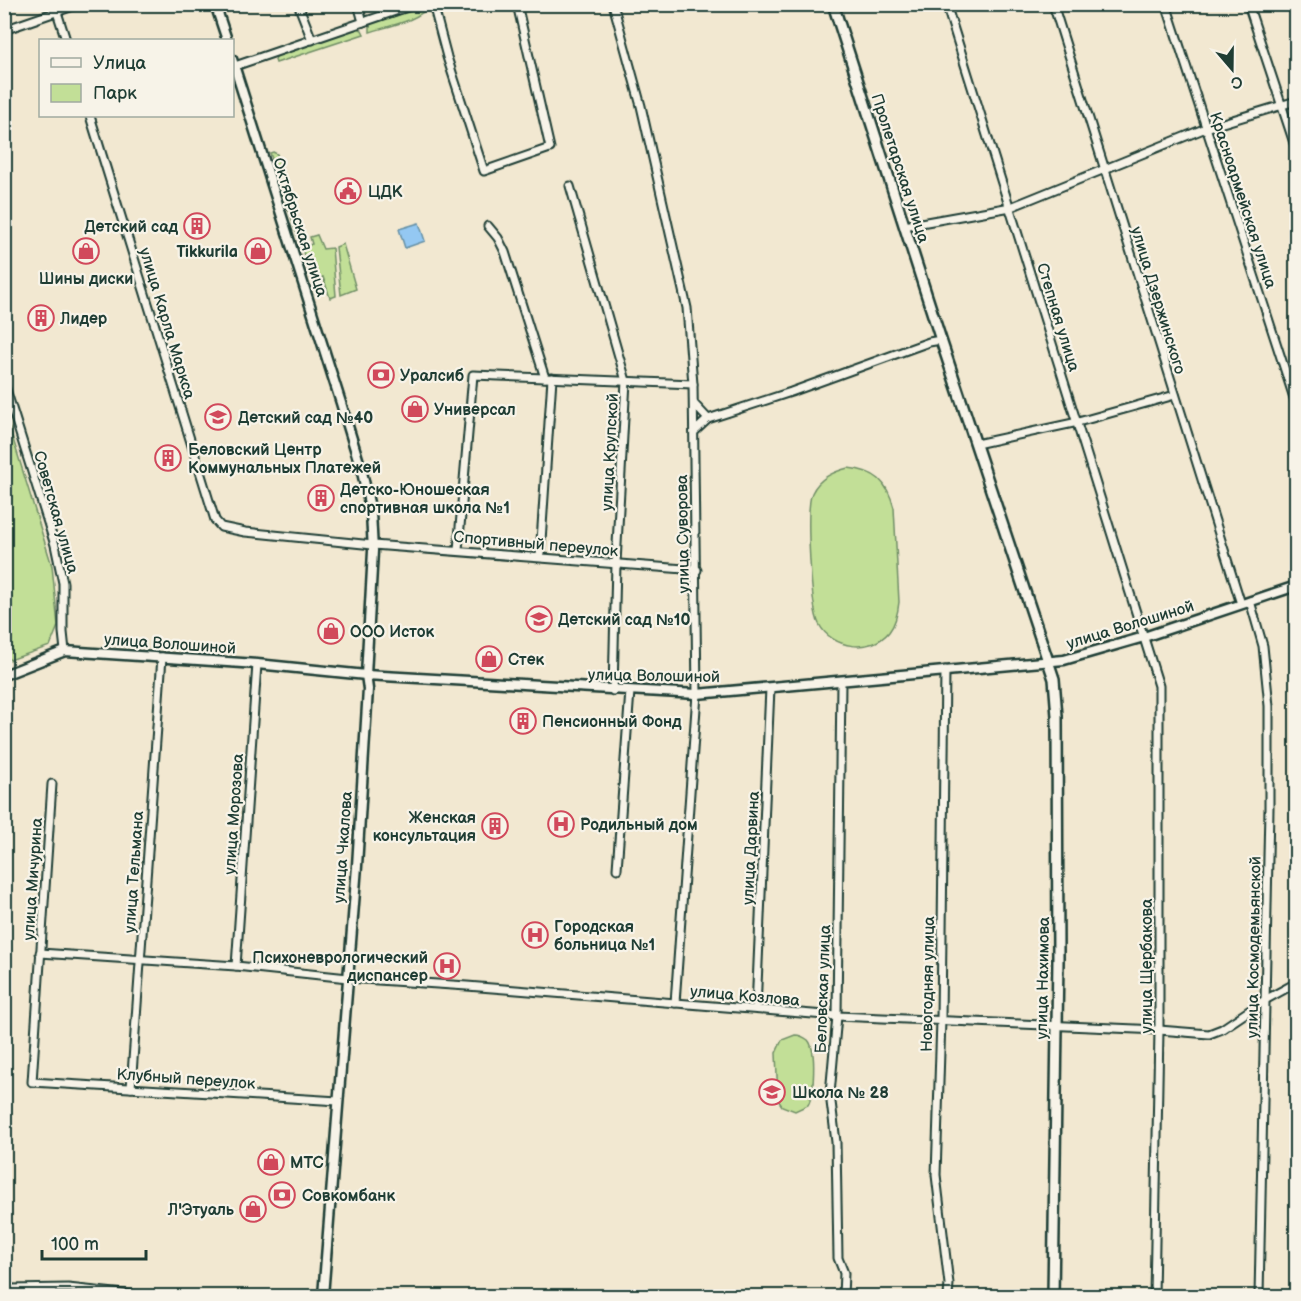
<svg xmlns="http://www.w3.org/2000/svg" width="1301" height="1301" font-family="'Balsamiq Sans',sans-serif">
<rect width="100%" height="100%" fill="#f2e8d1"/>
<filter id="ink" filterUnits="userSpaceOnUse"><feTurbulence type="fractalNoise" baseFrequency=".0167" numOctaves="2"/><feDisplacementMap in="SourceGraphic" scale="12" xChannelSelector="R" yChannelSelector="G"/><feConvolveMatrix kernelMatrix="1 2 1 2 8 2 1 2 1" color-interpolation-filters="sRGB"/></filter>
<g filter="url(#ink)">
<g fill="#c2df97" stroke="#708e66" stroke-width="1.5">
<path d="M430,5C419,21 388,26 370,32V24Z"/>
<polygon points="358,28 362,30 364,34 276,63 275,60 277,55"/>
<polygon points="273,152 277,154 306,246 312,244 310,237 317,235 323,249 332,248 336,296 330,298 323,277 314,279 305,258 270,153"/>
<polygon points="343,244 356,289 341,295 336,247"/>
<polygon points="5,413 52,566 58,626 50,646 10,660 4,654"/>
<path d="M848,468C876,471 887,481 894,508L899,602C898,612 896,623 889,632C871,654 832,649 819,624C811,609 805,508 812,493C819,478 833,472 848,468Z"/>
<path d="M795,1035C799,1035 804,1037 808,1040C817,1050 814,1094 808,1105L795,1111L782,1106L778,1100L776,1053L782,1040Z"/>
</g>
<polygon fill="#94c8f2" stroke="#6590a6" stroke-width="1.5" points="419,223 425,241 405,248 399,229"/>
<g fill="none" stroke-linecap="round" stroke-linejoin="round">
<g stroke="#1f3d34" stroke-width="11">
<g id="minor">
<polyline points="298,4 312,40"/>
<polyline points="358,4 363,22"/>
<polyline points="433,4 447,57 484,171 550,148 517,4"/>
<polyline points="613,4 641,106 687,308 693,384 697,694 675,1003"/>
<polyline points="946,4 1159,686 1159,1030 1154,1296"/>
<polyline points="1053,4 1241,604"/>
<polyline points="1166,4 1296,404"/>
<polyline points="1248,4 1296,149"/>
<polyline points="57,12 66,40"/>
<polyline points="4,30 79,4"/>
<polyline points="232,67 416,4"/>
<polyline points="90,116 215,520 221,527 245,532 373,545 697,570"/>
<polyline points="570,186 626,381 616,563 613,691"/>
<polyline points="488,226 498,238 505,252 545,378"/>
<polyline points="904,226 1011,207 1206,128 1296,101"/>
<polyline points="4,383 55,545 63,583 63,632 65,651"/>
<polyline points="694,404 708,419"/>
<polyline points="694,432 708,419 791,392 929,342 941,340"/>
<polyline points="976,444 1078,422 1175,395"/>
<polyline points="458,550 473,375 693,384"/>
<polyline points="540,556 552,378"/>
<polyline points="1250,601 1263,646 1269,706 1269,808 1259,1296"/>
<polyline points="945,670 941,1020 936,1175 949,1284 948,1296"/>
<polyline points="841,682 837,1016 830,1094 836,1142 838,1258 844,1273 843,1296"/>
<polyline points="52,784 32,1082 338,1101"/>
<polyline points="617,869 630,691"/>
<polyline points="40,953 236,966 348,978 467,986 837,1016 1159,1030 1209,1034 1222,1029 1265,1000 1296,983"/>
<polyline points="236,966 257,664"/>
<polyline points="756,1009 770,688"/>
<polyline points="131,1088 162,657"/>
<polyline points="8,1296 9,1289 68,1288 143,1296"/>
</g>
</g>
<g stroke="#1f3d34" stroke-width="13">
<g id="tertiary">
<polyline points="215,4 227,40"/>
<polyline points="232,59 341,403 362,472 371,512 373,551 366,675 368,689 357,866 323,1296"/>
<polyline points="4,675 65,651 257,664 366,675 697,694 1064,660 1144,637 1296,586"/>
</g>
</g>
<g stroke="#1f3d34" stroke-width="14">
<polyline id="secondary" points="833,4 941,340 1054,679 1057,716 1058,959 1053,1296"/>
</g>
<use href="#minor" stroke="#f7f3e8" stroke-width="7"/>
<use href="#tertiary" stroke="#f7f3e8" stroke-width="8"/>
<use href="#secondary" stroke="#f7f3e8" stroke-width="9"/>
</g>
</g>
<defs>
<g id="civic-ring" transform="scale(1.35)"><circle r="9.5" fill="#f7f3e8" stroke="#d1495b" stroke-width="1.5"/><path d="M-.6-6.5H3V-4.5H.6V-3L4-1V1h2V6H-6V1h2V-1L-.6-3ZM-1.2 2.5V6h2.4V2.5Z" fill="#d1495b"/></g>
<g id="building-ring" transform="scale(1.35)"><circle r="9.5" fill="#f7f3e8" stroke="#d1495b" stroke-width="1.5"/><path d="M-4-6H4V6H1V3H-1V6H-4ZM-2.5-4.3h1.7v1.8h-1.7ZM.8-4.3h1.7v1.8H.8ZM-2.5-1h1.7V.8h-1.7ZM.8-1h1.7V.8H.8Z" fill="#d1495b"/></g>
<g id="shop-ring" transform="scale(1.35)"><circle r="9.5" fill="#f7f3e8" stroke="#d1495b" stroke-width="1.5"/><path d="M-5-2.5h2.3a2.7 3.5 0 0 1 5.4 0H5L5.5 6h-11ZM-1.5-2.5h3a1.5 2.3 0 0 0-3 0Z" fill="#d1495b"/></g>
<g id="bank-ring" transform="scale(1.35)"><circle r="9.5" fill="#f7f3e8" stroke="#d1495b" stroke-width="1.5"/><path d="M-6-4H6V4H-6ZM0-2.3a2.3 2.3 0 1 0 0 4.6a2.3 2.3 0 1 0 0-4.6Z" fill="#d1495b"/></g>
<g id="school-ring" transform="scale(1.35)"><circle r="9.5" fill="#f7f3e8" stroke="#d1495b" stroke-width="1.5"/><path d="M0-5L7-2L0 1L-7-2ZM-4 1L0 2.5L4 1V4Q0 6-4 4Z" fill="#d1495b"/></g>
<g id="hospital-ring" transform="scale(1.35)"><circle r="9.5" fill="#f7f3e8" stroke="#d1495b" stroke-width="1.5"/><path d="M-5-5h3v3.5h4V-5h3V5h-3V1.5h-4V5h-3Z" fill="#d1495b"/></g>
</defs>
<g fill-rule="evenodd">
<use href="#civic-ring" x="348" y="191"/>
<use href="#building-ring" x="197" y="226"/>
<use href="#shop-ring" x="86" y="251"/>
<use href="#shop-ring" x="258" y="251"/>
<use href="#building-ring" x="41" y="318"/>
<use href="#bank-ring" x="381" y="375"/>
<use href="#shop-ring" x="415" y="409"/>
<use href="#school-ring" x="218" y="417"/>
<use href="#building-ring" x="168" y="458"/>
<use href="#building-ring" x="321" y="498"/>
<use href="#school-ring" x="539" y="619"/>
<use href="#shop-ring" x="331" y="631"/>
<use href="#shop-ring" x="489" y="659"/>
<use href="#building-ring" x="523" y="721"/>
<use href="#hospital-ring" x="561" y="824"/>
<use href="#building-ring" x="495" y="826"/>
<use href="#hospital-ring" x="535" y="935"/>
<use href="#hospital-ring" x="447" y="966"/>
<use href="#school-ring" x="772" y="1092"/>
<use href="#shop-ring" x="271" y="1162"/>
<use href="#bank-ring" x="282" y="1195"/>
<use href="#shop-ring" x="253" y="1209"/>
</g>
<g text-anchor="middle" stroke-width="4.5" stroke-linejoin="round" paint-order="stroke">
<g font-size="16" fill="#1f3d34" stroke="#f7f3e8">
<text transform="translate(901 168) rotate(72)" y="6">Пролетарская улица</text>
<text transform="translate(1244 200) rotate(72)" y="6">Красноармейская улица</text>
<text transform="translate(301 227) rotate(72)" y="6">Октябрьская улица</text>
<text transform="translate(1159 300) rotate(73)" y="6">улица Дзержинского</text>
<text transform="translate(1059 317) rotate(73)" y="6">Степная улица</text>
<text transform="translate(168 323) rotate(73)" y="6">улица Карла Маркса</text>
<text transform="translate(609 452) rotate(-87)" y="6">улица Крупской</text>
<text transform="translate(57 512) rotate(74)" y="6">Советская улица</text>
<text transform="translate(682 534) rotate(-91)" y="6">улица Суворова</text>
<text transform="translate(536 543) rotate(5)" y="6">Спортивный переулок</text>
<text transform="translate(1130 624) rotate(-17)" y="6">улица Волошиной</text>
<text transform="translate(170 643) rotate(4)" y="6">улица Волошиной</text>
<text transform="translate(654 675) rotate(1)" y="6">улица Волошиной</text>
<text transform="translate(233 814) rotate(-86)" y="6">улица Морозова</text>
<text transform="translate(342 847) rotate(-86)" y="6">улица Чкалова</text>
<text transform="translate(750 848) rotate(-87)" y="6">улица Дарвина</text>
<text transform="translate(133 872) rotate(-86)" y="6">улица Тельмана</text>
<text transform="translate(32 879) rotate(-86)" y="6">улица Мичурина</text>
<text transform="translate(1253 947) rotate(-89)" y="6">улица Космодемьянской</text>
<text transform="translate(1146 966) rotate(-90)" y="6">улица Щербакова</text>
<text transform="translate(1042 978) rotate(-89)" y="6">улица Нахимова</text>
<text transform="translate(927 984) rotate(-89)" y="6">Новогодняя улица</text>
<text transform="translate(822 989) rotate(-88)" y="6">Беловская улица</text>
<text transform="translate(745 995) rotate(5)" y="6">улица Козлова</text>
<text transform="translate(186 1078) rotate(4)" y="6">Клубный переулок</text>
</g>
<g font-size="16" font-weight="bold" fill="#1f3d34" stroke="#f7f3e8" text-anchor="start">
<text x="368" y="197">ЦДК</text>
<text x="178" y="232" text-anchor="end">Детский сад</text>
<text x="238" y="257" text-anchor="end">Tikkurila</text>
<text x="86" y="284" text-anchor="middle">Шины диски</text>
<text x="60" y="324">Лидер</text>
<text x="400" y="381">Уралсиб</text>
<text x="434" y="415">Универсал</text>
<text x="238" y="423">Детский сад №40</text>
<text x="188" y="455">Беловский Центр<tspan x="188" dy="18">Коммунальных Платежей</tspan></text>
<text x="340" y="495">Детско-Юношеская<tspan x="340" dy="18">спортивная школа №1</tspan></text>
<text x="558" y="625">Детский сад №10</text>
<text x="350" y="637">ООО Исток</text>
<text x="508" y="665">Стек</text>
<text x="542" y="727">Пенсионный Фонд</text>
<text x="476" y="823" text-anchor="end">Женская<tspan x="476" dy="18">консультация</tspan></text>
<text x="580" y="830">Родильный дом</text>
<text x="554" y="932">Городская<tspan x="554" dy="18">больница №1</tspan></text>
<text x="428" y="963" text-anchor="end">Психоневрологический<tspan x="428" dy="18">диспансер</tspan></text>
<text x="792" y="1098">Школа № 28</text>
<text x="290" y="1168">МТС</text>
<text x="302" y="1201">Совкомбанк</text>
<text x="234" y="1215" text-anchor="end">Л'Этуаль</text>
</g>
</g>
<rect width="1301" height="1301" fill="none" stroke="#f7f3e8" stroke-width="24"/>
<rect x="12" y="12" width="1277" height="1277" fill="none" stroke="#1f3d34" stroke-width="2" filter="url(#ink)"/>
<rect x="39" y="39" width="195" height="78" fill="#f7f3e8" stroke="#a1aaa0" stroke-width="1.5"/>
<rect x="51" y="58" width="30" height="9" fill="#f7f3e8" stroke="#a1aaa0" stroke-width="1.5"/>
<text x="93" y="69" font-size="18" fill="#1f3d34">Улица</text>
<rect x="51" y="84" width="30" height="18" fill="#c2df97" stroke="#a1aaa0" stroke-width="1.5"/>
<text x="93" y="99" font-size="18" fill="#1f3d34">Парк</text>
<g transform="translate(1232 69) rotate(160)" stroke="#f7f3e8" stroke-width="4.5" paint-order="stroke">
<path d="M0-4.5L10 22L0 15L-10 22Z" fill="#1f3d34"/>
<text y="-9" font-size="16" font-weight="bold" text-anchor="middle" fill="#1f3d34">С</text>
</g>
<path d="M42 1250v9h104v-9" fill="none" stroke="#1f3d34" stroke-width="3"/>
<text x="51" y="1250" font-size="18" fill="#1f3d34" stroke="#f7f3e8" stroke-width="4.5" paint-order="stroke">100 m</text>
</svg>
